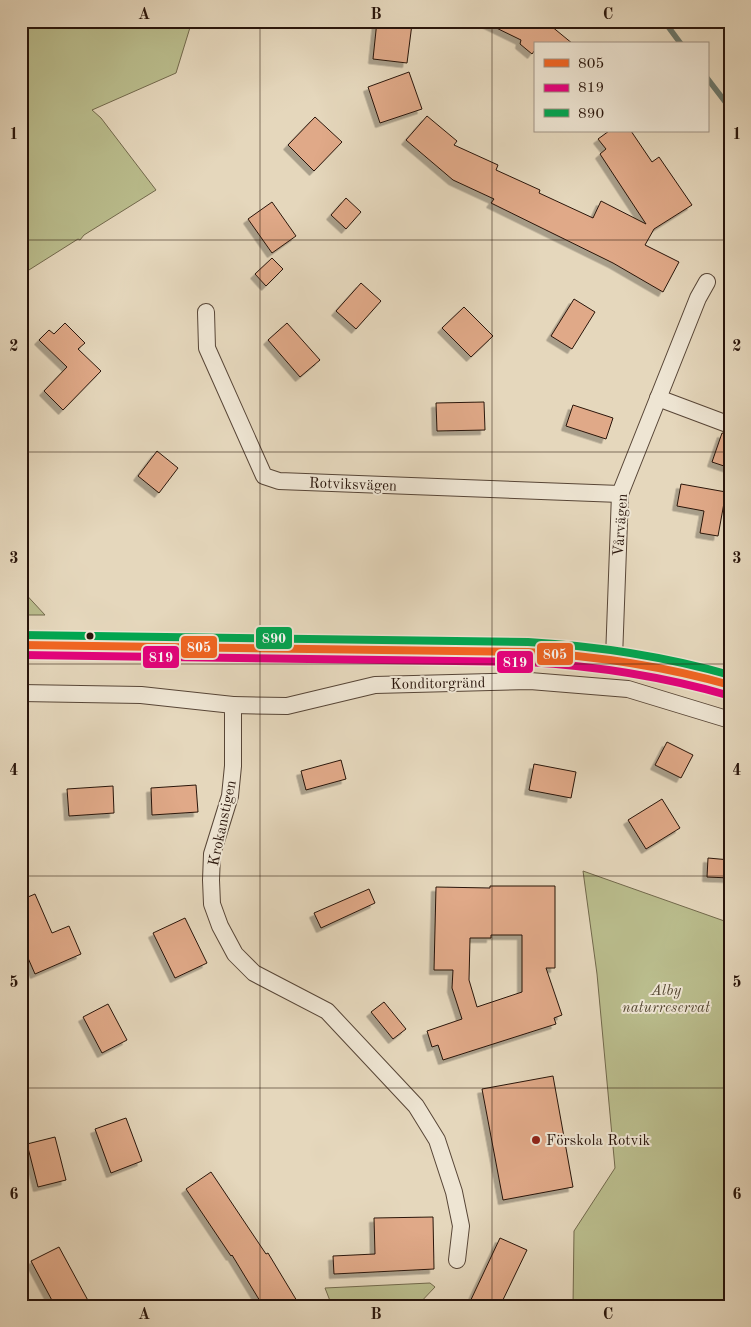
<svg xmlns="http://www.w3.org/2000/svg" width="751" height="1327" font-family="'Old Standard TT',serif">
<defs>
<filter id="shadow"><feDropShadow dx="-4.5" dy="4.5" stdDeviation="0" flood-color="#0004"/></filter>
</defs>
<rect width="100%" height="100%" fill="#e5d7bc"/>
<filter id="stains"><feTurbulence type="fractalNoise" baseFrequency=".004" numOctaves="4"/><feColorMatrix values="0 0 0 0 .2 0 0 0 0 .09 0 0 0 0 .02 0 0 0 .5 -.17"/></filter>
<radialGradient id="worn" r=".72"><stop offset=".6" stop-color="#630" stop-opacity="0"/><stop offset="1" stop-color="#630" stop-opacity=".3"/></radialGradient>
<g fill="#babd8d" stroke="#72694c">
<polygon points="21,21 192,21 176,73 92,110 101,118 156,190 84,235 80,240 78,239 21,275"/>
<polygon points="21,589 45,615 21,615"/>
<polygon points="583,871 730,923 730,1306 573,1306 574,1231 615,1168 597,974"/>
<polygon points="430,1283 435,1287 417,1306 332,1306 325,1288"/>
</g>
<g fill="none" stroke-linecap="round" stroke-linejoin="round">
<g stroke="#6a786d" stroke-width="5.5">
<polyline points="664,21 681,44"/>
<polyline points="707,78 730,108"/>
</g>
</g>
<g fill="#e0a988" stroke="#29150b" fill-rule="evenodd" filter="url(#shadow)">
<polygon points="377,21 412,24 407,63 373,59"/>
<polygon points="482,21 545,21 573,44 535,44 535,50 532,54 520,44 521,40"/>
<polygon points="409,72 422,109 380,123 368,87"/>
<polygon points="427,116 457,141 454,145 498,165 496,170 540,190 539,193 593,218 601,201 646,224 600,154 606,149 598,139 609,131 631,131 652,162 659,157 692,205 654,229 645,245 679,262 663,292 613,263 491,203 494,199 453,180 406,140"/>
<polygon points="315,117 342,142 314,171 288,145"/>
<polygon points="346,198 361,212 346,229 331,215"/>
<polygon points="272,202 296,236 272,253 248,219"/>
<polygon points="272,258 283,269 266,286 255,274"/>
<polygon points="361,283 381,301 356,329 336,311"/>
<polygon points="574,299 595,312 572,349 551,336"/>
<polygon points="464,307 493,336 471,357 442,328"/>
<polygon points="65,323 85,343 78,349 101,371 63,410 44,391 67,367 39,340 49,330 54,334"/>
<polygon points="287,323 320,360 300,377 268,340"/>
<polygon points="484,402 485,430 437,431 436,403"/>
<polygon points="573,405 613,418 606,439 566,426"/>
<polygon points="722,433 730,435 730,468 712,462"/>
<polygon points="157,451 178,468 159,493 138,476"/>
<polygon points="681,484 726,492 718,536 700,533 704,511 677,506"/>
<polygon points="667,742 693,755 681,778 655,765"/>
<polygon points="341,760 346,779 306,790 301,771"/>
<polygon points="534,764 576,772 571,798 529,790"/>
<polygon points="196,785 198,812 152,815 151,788"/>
<polygon points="113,786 114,813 69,816 67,789"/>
<polygon points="662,799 680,828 646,849 628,820"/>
<polygon points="708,858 730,860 730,878 707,877"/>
<path d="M490,886H555V968H546L562,1015L554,1018L556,1024L443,1060L438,1045L432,1047L427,1031L462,1019L452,988L453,970H434L436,887L490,888ZM491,935H522V992L477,1007L469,980L470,938H491Z"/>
<polygon points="369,889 375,903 321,928 314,913"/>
<polygon points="35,894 52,933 69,926 81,954 35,974 21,942 21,900"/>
<polygon points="185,918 207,963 175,978 153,933"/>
<polygon points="384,1002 406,1029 393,1039 371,1012"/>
<polygon points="108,1004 127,1040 102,1053 83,1017"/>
<polygon points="553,1076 573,1187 503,1200 482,1089"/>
<polygon points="126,1118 142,1161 111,1173 95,1129"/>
<polygon points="55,1137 66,1180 38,1187 27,1144"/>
<polygon points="211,1172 266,1254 268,1253 300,1306 263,1306 232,1255 231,1256 186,1189"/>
<polygon points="433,1217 434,1269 334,1274 333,1256 375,1254 374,1218"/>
<polygon points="500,1238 527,1250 500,1306 468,1306"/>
<polygon points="59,1247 91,1306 55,1306 31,1261"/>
</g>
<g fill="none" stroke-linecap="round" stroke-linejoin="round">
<g stroke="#584637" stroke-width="18">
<g id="street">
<polyline points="206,312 207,348 264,476 279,481 620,494"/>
<polyline points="658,398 730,425"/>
<polyline points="614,658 620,494 698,298 707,282"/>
<polyline points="21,693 141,695 233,705 233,766 230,796 212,854 211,880 212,904 220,926 235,954 254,973 327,1011 416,1106 437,1140 454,1192 461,1226 457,1260"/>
<polyline points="233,705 287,706 375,685 530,681 628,689 730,720"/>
</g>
</g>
<g stroke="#29150b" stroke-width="24">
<path id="secondary" d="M21,645C149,646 276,646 404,649C516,651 621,650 730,685"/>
</g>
<use href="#street" stroke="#eee5d3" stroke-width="16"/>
<use href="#secondary" stroke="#eee5d3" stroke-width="22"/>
<g stroke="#eee5d3" stroke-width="11">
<path id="bus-1" d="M21,645L528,652C597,656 663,666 730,685"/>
</g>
<g stroke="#eee5d3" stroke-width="11">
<path id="bus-2" d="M21,655L527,662C596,666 661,676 727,695"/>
</g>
<g stroke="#eee5d3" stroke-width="11">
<path id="bus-3" d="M21,635L528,642C597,646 663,656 730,675"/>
</g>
<use href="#bus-1" stroke="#f26522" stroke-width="8"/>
<use href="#bus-2" stroke="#e5007d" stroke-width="8"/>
<use href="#bus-3" stroke="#00a651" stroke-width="8"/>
</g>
<path fill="none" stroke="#29150b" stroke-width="1" stroke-opacity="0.55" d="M260,21V1306M492,21V1306M21,240H730M21,452H730M21,664H730M21,876H730M21,1088H730"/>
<circle fill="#29150b" stroke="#eee5d3" stroke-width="2" cx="90" cy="636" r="4.5"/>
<circle fill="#8f2418" stroke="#eee5d3" stroke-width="2" cx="536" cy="1140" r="5"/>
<g text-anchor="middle" stroke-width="4" stroke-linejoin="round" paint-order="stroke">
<g font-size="15" fill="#29150b" stroke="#eee5d3">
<text transform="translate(353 484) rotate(2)" y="5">Rotviksvägen</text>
<text transform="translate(620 525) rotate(-86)" y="5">Vårvägen</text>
<text transform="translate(438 683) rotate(-1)" y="5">Konditorgränd</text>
<text transform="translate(222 823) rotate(-78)" y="5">Krokanstigen</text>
</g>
<g font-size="15" font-style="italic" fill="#544732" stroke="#eee5d3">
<text x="666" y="995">Alby<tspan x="666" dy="17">naturreservat</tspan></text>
</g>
<g font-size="15" fill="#29150b" stroke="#eee5d3" text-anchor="start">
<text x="546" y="1145">Förskola Rotvik</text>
</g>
</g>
<g stroke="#eee5d3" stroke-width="2">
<rect x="255" y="626" width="38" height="24" rx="5" fill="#00a651"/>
<rect x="180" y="635" width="38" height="24" rx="5" fill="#f26522"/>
<rect x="536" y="642" width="38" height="24" rx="5" fill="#f26522"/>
<rect x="142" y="645" width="38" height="24" rx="5" fill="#e5007d"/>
<rect x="496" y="650" width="38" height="24" rx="5" fill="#e5007d"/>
</g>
<g font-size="14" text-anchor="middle" font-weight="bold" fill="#fff">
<text x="274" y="643">890</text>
<text x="199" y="652">805</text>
<text x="555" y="659">805</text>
<text x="161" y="662">819</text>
<text x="515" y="667">819</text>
</g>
<rect width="751" height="1327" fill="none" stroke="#e5d7bc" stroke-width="55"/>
<rect x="534" y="42" width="175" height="90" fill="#eee5d3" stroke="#9f9283"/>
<rect x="544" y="59" width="25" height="8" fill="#f26522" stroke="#9f9283"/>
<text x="578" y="68" font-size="15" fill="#29150b">805</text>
<rect x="544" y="84" width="25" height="8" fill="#e5007d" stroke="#9f9283"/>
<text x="578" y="92" font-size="15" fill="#29150b">819</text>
<rect x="544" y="109" width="25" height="8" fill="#00a651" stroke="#9f9283"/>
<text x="578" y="118" font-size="15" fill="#29150b">890</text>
<rect x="28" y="28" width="696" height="1272" fill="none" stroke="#29150b" stroke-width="2"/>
<g font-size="16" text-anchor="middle" font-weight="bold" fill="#29150b">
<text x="144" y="19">A</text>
<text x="376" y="19">B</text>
<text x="608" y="19">C</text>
<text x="14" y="139">1</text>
<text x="737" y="139">1</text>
<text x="14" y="351">2</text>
<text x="737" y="351">2</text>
<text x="14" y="563">3</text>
<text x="737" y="563">3</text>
<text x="14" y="775">4</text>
<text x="737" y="775">4</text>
<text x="14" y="987">5</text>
<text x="737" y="987">5</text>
<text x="14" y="1199">6</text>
<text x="737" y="1199">6</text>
<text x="144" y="1319">A</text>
<text x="376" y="1319">B</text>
<text x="608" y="1319">C</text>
</g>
<rect width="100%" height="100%" filter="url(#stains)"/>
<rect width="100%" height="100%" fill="url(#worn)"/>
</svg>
